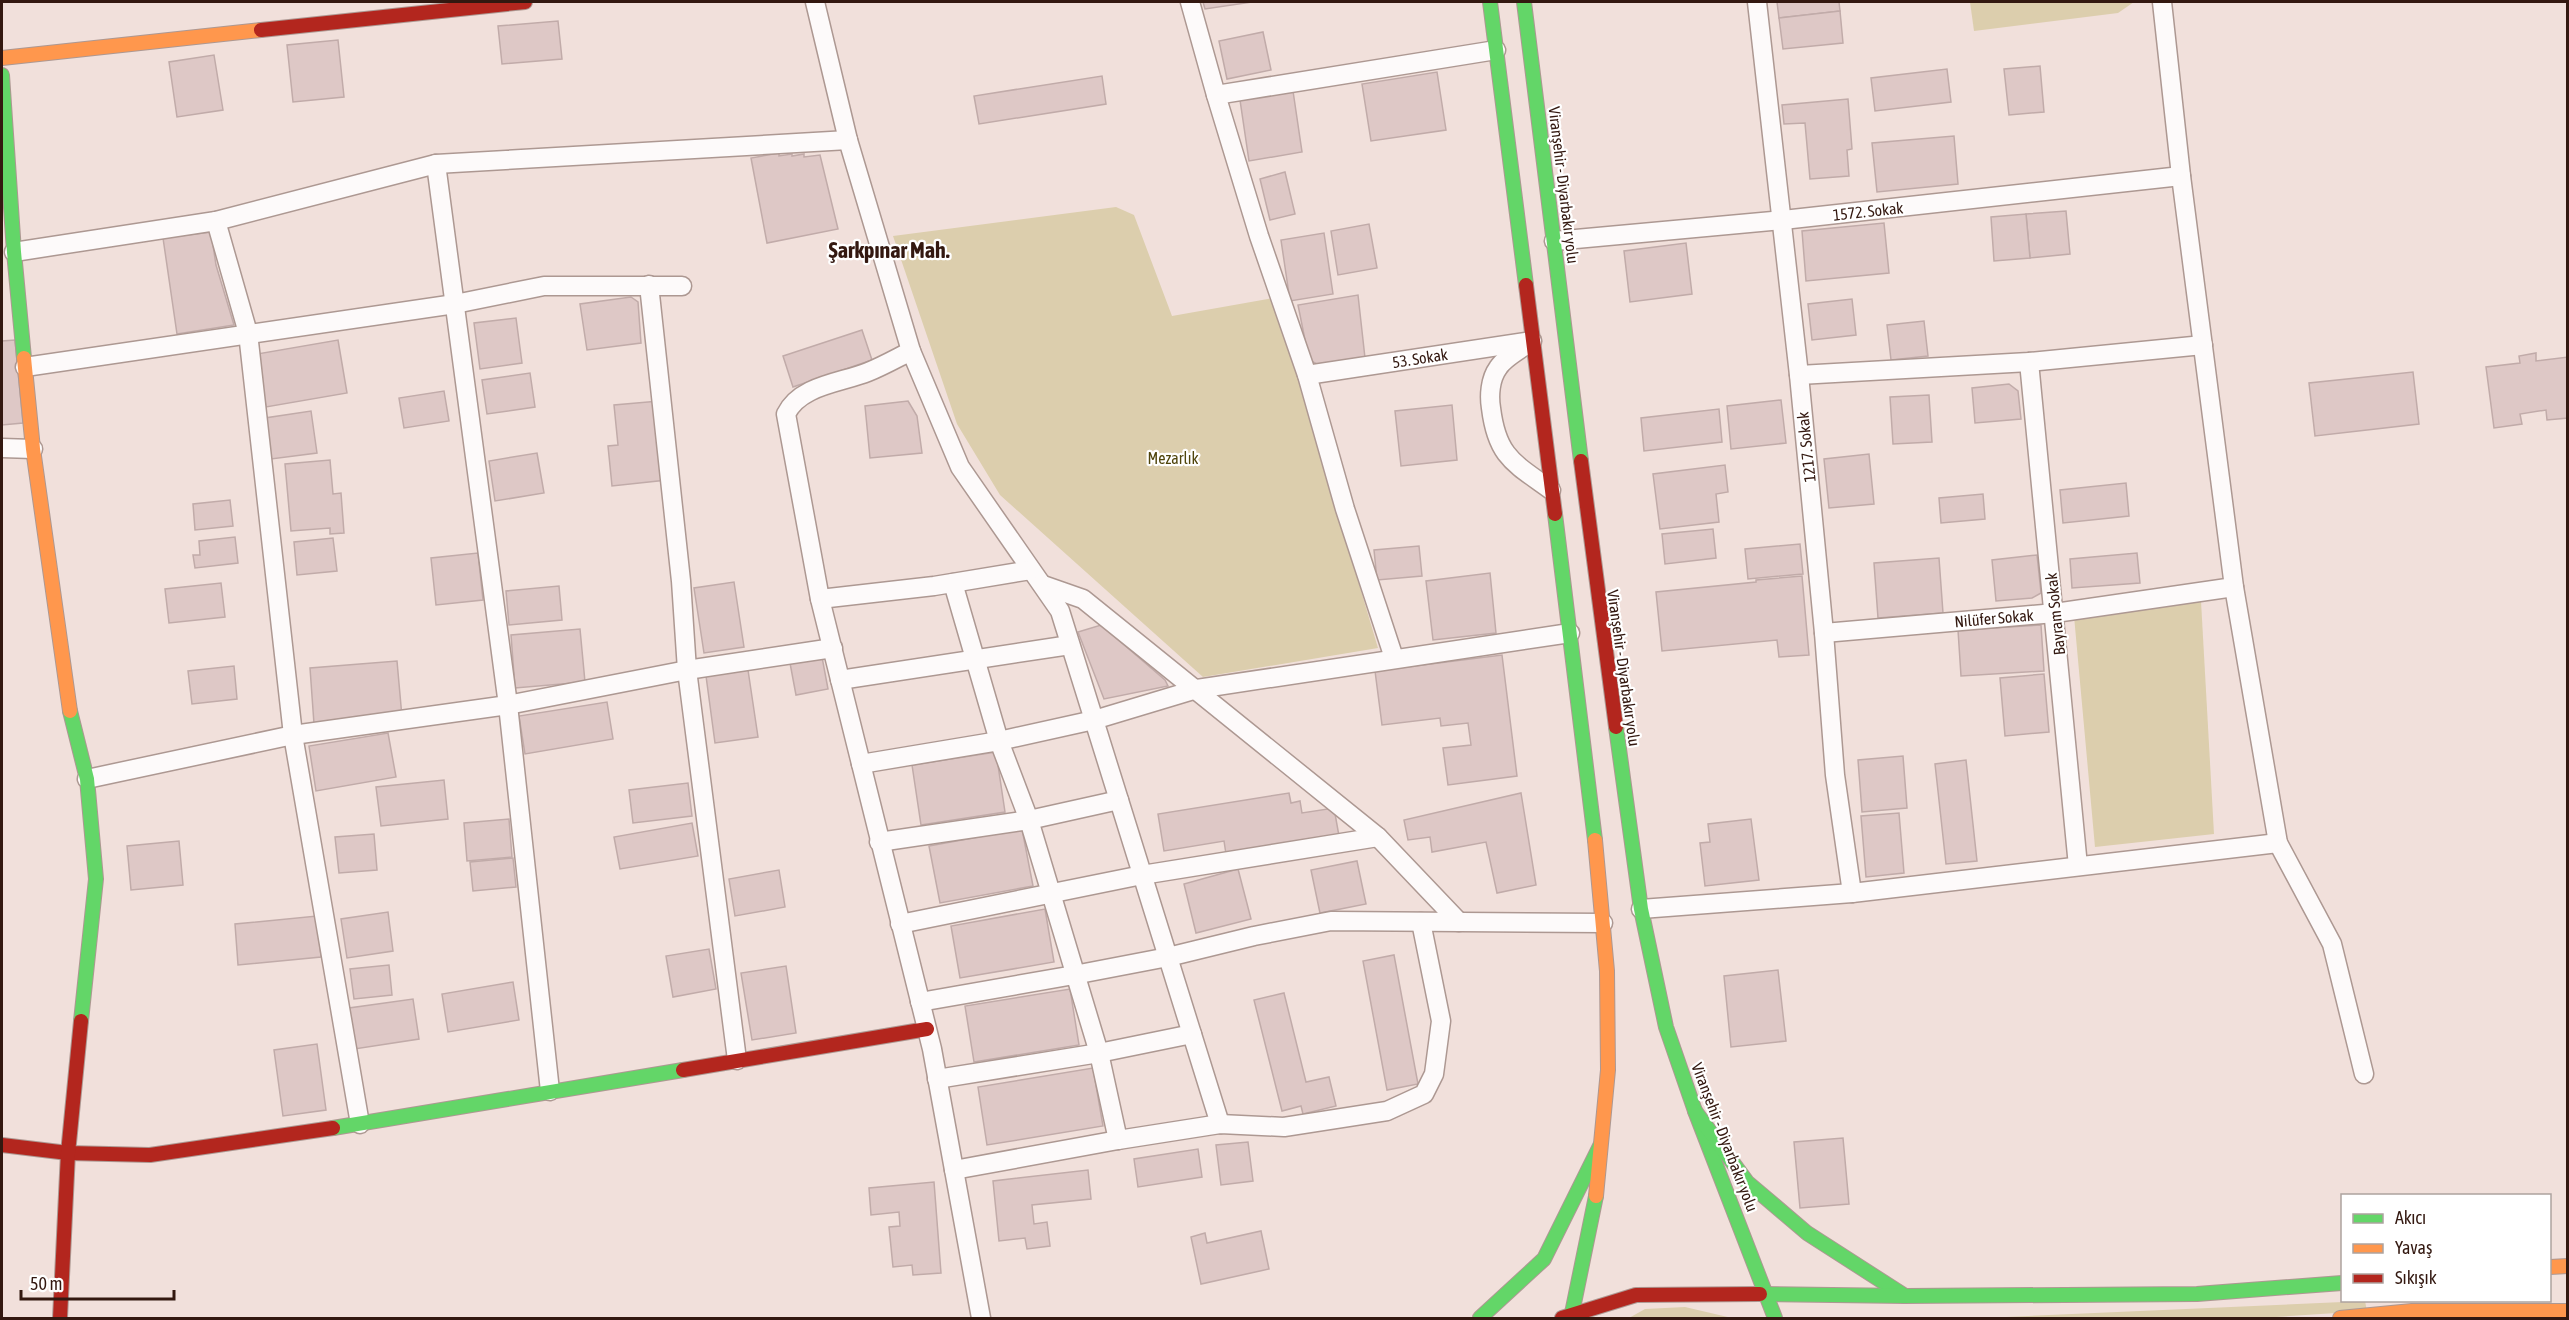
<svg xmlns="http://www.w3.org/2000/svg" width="2569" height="1320" font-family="'Asap Condensed',sans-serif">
<rect width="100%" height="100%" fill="#f1e0db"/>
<g fill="#dccead">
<polygon points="1970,2 2134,2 2118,13 1974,31"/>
<polygon points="1116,207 1134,215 1172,316 1274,298 1378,648 1203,677 1000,495 957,424 893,236"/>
<polygon points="2201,601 2214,834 2095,847 2074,616"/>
<polygon points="2365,1301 2367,1311 2260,1318 1983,1318"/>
<polygon points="1685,1307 1732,1318 1629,1318 1645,1309"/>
</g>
<g fill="#dec8c6" stroke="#c1aba9" stroke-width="1.5">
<polygon points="1203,2 1252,2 1205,9"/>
<polygon points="1777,2 1839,2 1840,11 1779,18"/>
<polygon points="1840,11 1843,43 1783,49 1779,18"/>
<polygon points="558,21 562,59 502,64 498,26"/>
<polygon points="1263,32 1271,70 1227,79 1219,41"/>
<polygon points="338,40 344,97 293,102 287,45"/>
<polygon points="214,55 223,110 177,117 169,62"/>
<polygon points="2040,66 2044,112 2009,115 2004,69"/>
<polygon points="1947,69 1951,102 1875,111 1871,78"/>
<polygon points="1437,72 1446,130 1371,141 1362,84"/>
<polygon points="1102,76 1106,104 979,124 974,96"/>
<polygon points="1293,91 1302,152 1249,161 1240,100"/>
<polygon points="1848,99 1852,149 1847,150 1849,176 1810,179 1805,123 1784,124 1782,105"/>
<polygon points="1954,136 1958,184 1877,192 1872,143"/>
<polygon points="779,153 779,156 792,154 792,156 804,154 804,157 820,155 838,229 767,243 751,158"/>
<polygon points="1285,172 1295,214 1270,220 1260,179"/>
<polygon points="2066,211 2070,254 2030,258 2026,214"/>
<polygon points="2026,214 2030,258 1994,261 1991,217"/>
<polygon points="1884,223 1889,273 1806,281 1802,231"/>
<polygon points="1369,224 1377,268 1338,275 1331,231"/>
<polygon points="211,232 216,265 234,325 177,334 163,238"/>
<polygon points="1324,233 1333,294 1290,301 1281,240"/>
<polygon points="1686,243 1692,294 1630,302 1624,251"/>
<polygon points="1358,295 1365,358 1317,364 1309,360 1298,305"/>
<polygon points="631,297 638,302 641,343 587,350 580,304"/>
<polygon points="1852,299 1856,335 1812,340 1808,304"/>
<polygon points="516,318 522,363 480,369 474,323"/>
<polygon points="1924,321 1928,356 1891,360 1887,325"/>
<polygon points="862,330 872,360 793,387 783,356"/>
<polygon points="15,340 23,423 2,425 2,341"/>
<polygon points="338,340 347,393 266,407 257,354"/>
<polygon points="2536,353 2536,361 2568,357 2568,418 2547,420 2546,410 2520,414 2522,424 2494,428 2486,367 2520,363 2519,356"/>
<polygon points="2413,372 2419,424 2315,436 2309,383"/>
<polygon points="530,373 535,407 487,414 482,380"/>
<polygon points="2009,384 2018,391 2021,419 1975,423 1972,388"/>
<polygon points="444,391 449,421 404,428 399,398"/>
<polygon points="1929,395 1932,442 1893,444 1890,397"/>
<polygon points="1781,400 1786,443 1731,449 1727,406"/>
<polygon points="659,401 667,480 612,486 608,446 618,445 614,405"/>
<polygon points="908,401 917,416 922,453 870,458 865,406"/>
<polygon points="1452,405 1457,460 1401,466 1395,411"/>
<polygon points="1719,409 1722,442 1644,451 1641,418"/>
<polygon points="311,411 317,453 271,459 265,418"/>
<polygon points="537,453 544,493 495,501 489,461"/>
<polygon points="1869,454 1874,504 1829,508 1824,459"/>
<polygon points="330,460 333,494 341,493 344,533 330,534 330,528 291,531 285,464"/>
<polygon points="1725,465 1728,492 1716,494 1719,522 1660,529 1653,474"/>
<polygon points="2126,483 2129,516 2063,523 2060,490"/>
<polygon points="1983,494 1985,519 1941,523 1939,498"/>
<polygon points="230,500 233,526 195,530 193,504"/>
<polygon points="1713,529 1716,558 1665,564 1662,534"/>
<polygon points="235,537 238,563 195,568 193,555 200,555 199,541"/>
<polygon points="333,538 337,571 297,575 294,542"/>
<polygon points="1800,544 1803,574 1748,579 1745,549"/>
<polygon points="1419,546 1422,576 1377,580 1374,550"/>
<polygon points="478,553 483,600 436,605 431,558"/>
<polygon points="2137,553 2140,583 2072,588 2070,559"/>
<polygon points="2037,555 2041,593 2032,598 1996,601 1992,560"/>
<polygon points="1939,558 1943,613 1878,618 1874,563"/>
<polygon points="1490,573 1496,633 1433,640 1426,581"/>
<polygon points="1802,576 1809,655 1779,657 1777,640 1662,651 1656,592 1756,582 1756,580"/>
<polygon points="734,582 744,647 704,653 694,588"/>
<polygon points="221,583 225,617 169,623 165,589"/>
<polygon points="559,586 562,620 509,625 506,591"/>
<polygon points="1101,625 1165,680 1168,686 1104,699 1078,632"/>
<polygon points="2041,625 2044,671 1961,676 1958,630"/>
<polygon points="580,629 585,682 515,688 511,635"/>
<polygon points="1502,655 1517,776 1448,785 1443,748 1471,745 1468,723 1441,726 1440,718 1382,725 1375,671"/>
<polygon points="822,657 828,689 796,695 790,663"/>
<polygon points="397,661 402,717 314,724 310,668"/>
<polygon points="234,666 237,699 192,704 188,671"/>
<polygon points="748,670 758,737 715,743 706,676"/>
<polygon points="2044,674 2049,732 2005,736 2000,678"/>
<polygon points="607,702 613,739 525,754 519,716"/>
<polygon points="388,733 396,777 316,791 309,746"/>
<polygon points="996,752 1005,812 921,825 912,765"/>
<polygon points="1903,756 1907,808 1862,812 1858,760"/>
<polygon points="1966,760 1977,861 1946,864 1935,764"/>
<polygon points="444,780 448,819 381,826 376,787"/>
<polygon points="688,783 692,816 633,823 629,790"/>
<polygon points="1289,793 1291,803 1300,801 1302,813 1334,808 1339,836 1226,854 1224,841 1164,851 1158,814"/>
<polygon points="1521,793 1536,885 1497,893 1486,842 1432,852 1430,837 1408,840 1404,820"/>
<polygon points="1899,813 1904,873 1866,877 1861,816"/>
<polygon points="509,819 512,857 467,861 464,823"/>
<polygon points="1751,819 1759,880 1705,886 1700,843 1710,842 1708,824"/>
<polygon points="692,823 698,856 620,869 614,837"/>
<polygon points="1022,829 1033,886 940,903 929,846"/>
<polygon points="374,834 377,870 339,873 335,837"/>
<polygon points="179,841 183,885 131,890 127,846"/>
<polygon points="513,858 516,887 473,891 470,862"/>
<polygon points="1357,861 1366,904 1320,913 1311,870"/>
<polygon points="1238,869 1251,919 1196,933 1184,884"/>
<polygon points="779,870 785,907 735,916 729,879"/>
<polygon points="1045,909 1054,962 960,978 951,926"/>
<polygon points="388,912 393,951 347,958 341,919"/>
<polygon points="317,916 321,957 238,965 235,924"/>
<polygon points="709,949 716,989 673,997 666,956"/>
<polygon points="1394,955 1418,1084 1387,1090 1363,961"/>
<polygon points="389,965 392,995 354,999 350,969"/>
<polygon points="786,966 796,1033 752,1040 741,973"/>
<polygon points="1778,970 1786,1041 1731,1047 1724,976"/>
<polygon points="513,982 519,1020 448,1032 442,994"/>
<polygon points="1070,989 1079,1045 974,1062 965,1006"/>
<polygon points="1284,993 1306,1082 1329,1077 1336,1106 1303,1114 1301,1106 1282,1111 1254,1000"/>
<polygon points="413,999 419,1039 348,1050 342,1009"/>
<polygon points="317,1044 326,1110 283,1116 274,1050"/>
<polygon points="1093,1068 1103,1126 987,1145 978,1087"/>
<polygon points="1843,1138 1849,1204 1800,1208 1794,1142"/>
<polygon points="1248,1142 1253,1181 1221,1185 1216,1145"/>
<polygon points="1198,1149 1202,1177 1138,1187 1134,1159"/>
<polygon points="1088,1170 1091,1199 1032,1205 1034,1224 1047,1222 1050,1246 1027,1249 1025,1238 999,1241 993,1181"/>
<polygon points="934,1182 941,1273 913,1275 912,1265 893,1267 889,1227 900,1226 899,1212 871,1215 869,1188"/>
<polygon points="1261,1231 1269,1269 1201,1284 1191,1237 1205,1233 1207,1243"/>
</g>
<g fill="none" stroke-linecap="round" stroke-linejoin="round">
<g stroke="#ad9892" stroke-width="21">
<g id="street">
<polyline points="815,2 848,140 911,351 960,467 1060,611 1220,1124"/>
<polyline points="1190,2 1216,95 1259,236 1307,375 1345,509 1394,658"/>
<polyline points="1757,2 1799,375 1824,633 1835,775 1852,893"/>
<polyline points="2162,2 2181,176 2234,587 2278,843 2332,944 2364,1074"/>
<polyline points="1216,95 1496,50"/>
<polyline points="436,164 508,705 550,1091"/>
<polyline points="216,221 248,333 293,735 360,1124"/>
<polyline points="1554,241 1783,220 2181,176"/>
<polyline points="14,252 216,221 436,164 848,140"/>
<polyline points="649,285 681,581 687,670 737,1060"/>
<path d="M1531,342C1521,349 1504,358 1498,368C1490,379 1489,396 1491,408C1497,457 1514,463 1551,490"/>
<path d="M911,351C897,358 883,366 868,372C841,383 800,385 786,414L820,599L932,1049L981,1318"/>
<polyline points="2029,362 2078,866"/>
<polyline points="25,367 455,304 544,286 682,286"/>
<polyline points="1307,375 1532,341"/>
<polyline points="1799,375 2029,362 2203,345"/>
<polyline points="2,448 33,449"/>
<polyline points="953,583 999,741 1029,820 1099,1053 1118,1140"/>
<polyline points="1043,585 1083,599 1378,837 1459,922"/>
<polyline points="820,599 934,586 1031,570"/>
<polyline points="1824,633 2055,613 2234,587"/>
<polyline points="840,680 1070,645"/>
<polyline points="861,764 999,741 1094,720 1197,689 1570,633"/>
<polyline points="87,779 293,735 508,705 687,670 833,648"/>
<polyline points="879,842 1029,820 1119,800"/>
<polyline points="1641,909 1852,893 2278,843"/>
<polyline points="900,924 1142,875 1378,837"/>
<polyline points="920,1002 1074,975 1168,957 1254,936 1331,921 1603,923"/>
<polyline points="937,1079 1099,1053 1192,1034"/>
<polyline points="954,1170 1118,1140 1220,1124 1284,1127 1387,1111 1424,1094 1434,1074 1441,1021 1421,922"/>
</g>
</g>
<g stroke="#ad9892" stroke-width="16">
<g id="fast">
<polyline points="1490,2 1526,285"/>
<polyline points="1524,2 1581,461"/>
<polyline points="2,75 14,252 24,358"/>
<polyline points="1555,514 1595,840"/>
<polyline points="70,711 87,779 96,879 81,1021"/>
<polyline points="1616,727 1641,909 1666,1027 1695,1111 1775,1318"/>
<polyline points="1695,1111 1747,1182 1807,1233 1905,1296"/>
<polyline points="333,1128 683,1070"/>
<polyline points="1760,1294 1905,1296 2197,1294 2342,1283"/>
<polyline points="1480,1318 1544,1259 1600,1146"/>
<polyline points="1571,1318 1596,1196"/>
</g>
</g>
<g stroke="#ad9892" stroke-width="16">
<g id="slow">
<polyline points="2,58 261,30"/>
<polyline points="24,358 33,449 70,711"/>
<polyline points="1595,840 1607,971 1608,1070 1596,1196"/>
<polyline points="2550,1267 2568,1266"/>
<polyline points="2340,1318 2412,1311 2568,1311"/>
</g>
</g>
<g stroke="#ad9892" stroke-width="16">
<g id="jam">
<polyline points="261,30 525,2"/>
<polyline points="1526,285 1555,514"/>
<polyline points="1581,461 1616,727"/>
<polyline points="683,1070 927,1029"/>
<polyline points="2,1145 68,1153 150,1155 333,1128"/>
<polyline points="60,1318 68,1153 81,1021"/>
<polyline points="1562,1318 1636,1295 1760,1294"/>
</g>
</g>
<use href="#street" stroke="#fdfafa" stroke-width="18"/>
<use href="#fast" stroke="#63d668" stroke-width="14"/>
<use href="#slow" stroke="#ff974d" stroke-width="14"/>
<use href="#jam" stroke="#b3261e" stroke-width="14"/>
</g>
<g text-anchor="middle" stroke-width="4.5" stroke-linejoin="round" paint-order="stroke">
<g font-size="16" fill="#331810" stroke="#fff">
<text transform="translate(1564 185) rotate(83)" y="6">Viranşehir - Diyarbakır yolu</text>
<text transform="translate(1868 211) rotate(-6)" y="6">1572. Sokak</text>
<text transform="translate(1420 358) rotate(-9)" y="6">53. Sokak</text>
<text transform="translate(1806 447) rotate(-96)" y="6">1217. Sokak</text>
<text transform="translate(2055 614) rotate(-96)" y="6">Bayram Sokak</text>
<text transform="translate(1994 618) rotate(-5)" y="6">Nilüfer Sokak</text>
<text transform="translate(1624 668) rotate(82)" y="6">Viranşehir - Diyarbakır yolu</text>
<text transform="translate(1725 1137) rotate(69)" y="6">Viranşehir - Diyarbakır yolu</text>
</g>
<g font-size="16" fill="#4f440b" stroke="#fff">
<text x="1173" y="464">Mezarlık</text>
</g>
<g font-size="22" font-weight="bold" fill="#331810" stroke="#fff">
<text x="889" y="258">Şarkpınar Mah.</text>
</g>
</g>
<rect width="2569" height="1320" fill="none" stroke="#331810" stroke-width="6"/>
<rect x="2341" y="1194" width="210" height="108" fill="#ffffff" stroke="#ada39f" stroke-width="1.5"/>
<rect x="2353" y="1214" width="30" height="9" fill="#63d668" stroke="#ada39f" stroke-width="1.5"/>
<text x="2395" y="1224" font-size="18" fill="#331810">Akıcı</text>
<rect x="2353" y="1244" width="30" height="9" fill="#ff974d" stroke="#ada39f" stroke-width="1.5"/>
<text x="2395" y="1254" font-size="18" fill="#331810">Yavaş</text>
<rect x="2353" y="1274" width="30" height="9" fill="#b3261e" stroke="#ada39f" stroke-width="1.5"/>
<text x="2395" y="1284" font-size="18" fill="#331810">Sıkışık</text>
<path d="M21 1290v9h153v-9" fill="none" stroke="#331810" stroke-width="3"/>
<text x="30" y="1290" font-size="18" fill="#331810" stroke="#ffffff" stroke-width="4.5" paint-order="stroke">50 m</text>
</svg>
